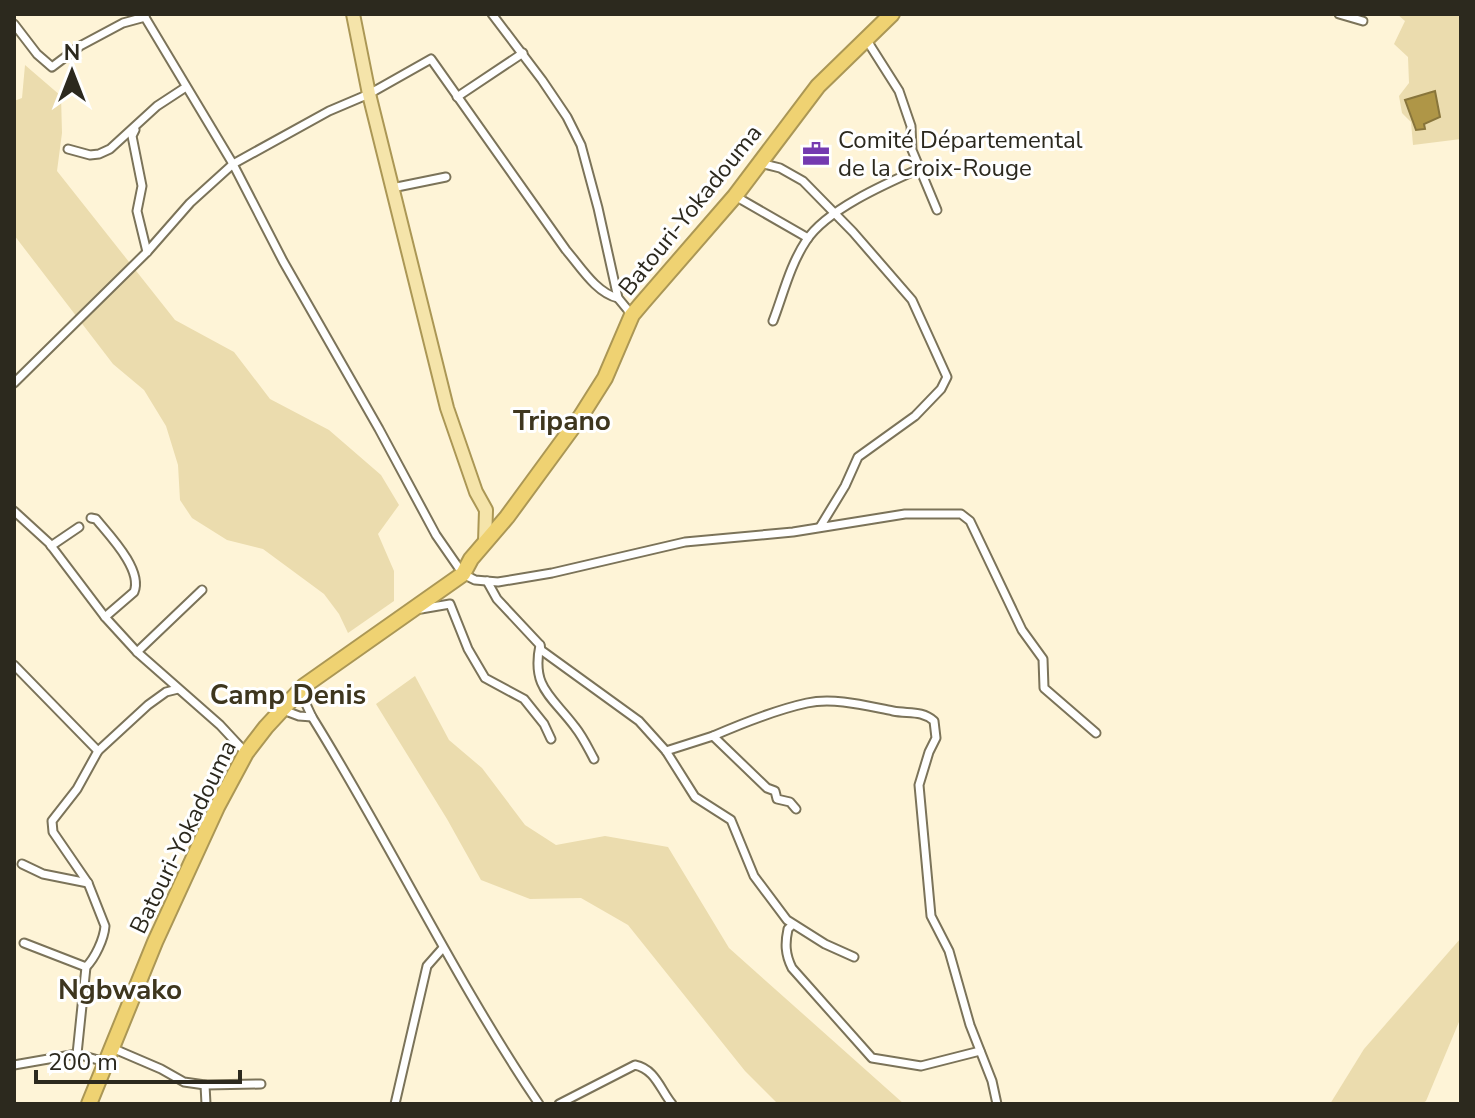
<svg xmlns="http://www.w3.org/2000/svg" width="1475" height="1118" font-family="'Nunito Sans',sans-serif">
<rect width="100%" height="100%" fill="#fef4d7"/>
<g fill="#ebdcae">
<polygon points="1397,14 1461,14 1461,139 1413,145 1411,122 1402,113 1399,96 1409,83 1408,57 1394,44 1405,21"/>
<polygon points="25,65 61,96 62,133 57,171 175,320 234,352 270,399 329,430 381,475 399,505 378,534 394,571 394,601 348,633 339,614 324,594 263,549 227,540 192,518 180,500 178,465 166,426 144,390 113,364 14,235 14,101 22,98"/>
<polygon points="415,676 449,740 482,768 525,825 556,845 605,836 668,847 729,948 904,1104 778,1104 745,1071 628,925 581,898 530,899 481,880 447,819 376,704"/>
<polygon points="1461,938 1461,1017 1426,1101 1421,1104 1330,1104 1364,1049"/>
</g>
<polygon fill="#af9647" stroke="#88753b" stroke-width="2" points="1435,91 1440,117 1424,124 1425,129 1416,130 1405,100"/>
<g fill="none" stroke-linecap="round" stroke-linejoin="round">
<g stroke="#7b7359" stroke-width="11">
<g id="street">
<polyline points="143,14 233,164 283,261 379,429 436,535 463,574 475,580 498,582 552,573 685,542 793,532 905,514 961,514 970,521 1022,630 1043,659 1044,688 1096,733"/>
<polyline points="492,14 542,80 567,117 581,145 598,208 618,298 632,315"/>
<polyline points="1339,14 1363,21"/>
<polyline points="14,24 37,54 52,67 80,46 123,23 145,17"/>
<polyline points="866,39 899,91 911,126 912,150 937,210"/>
<polyline points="457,97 523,53"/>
<polyline points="135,130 132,136 142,186 137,211 147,252"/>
<polyline points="68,149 90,155 99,154 110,149 157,106 186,87"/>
<polyline points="760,163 780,168 803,181 853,232 912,300 947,377 941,389 915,416 858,457 845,486 820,527"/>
<polyline points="392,188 446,177"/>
<polyline points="735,196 808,238"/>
<path d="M773,321C783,295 790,265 806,241C826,210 885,184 919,169"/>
<path d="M14,383L147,252L190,203L233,164L329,111L369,94L431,59L566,250C580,266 596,293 618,298"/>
<polyline points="14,511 49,543 105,617 137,652 220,725 246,753"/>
<path d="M91,518L96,519C110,536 143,570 134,592L105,617"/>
<polyline points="51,546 79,527"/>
<path d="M487,581L497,599L540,645C531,688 552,696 575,727C583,737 588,748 594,759"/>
<polyline points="421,609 450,604 468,649 485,678 524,699 544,724 551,739"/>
<polyline points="540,645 541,650 639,721 666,751 695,797 731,820 754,876 787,920 825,944 854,957"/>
<polyline points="137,652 202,590"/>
<polyline points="14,665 98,751"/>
<path d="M304,690L305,702L312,717C391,844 455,980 539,1104"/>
<polyline points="283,710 299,716 312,717"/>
<path d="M713,736C743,723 775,710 807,703C834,697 867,706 893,711C908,714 922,710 934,721L936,738L929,752L919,785L931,916L949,951L970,1025L992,1081L997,1104"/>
<polyline points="666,751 713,736 767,788 775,791 777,799 790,802 796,809"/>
<polyline points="22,864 43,874 88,883"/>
<path d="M792,925L788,929C785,943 785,954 792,968L872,1058L921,1066L980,1051"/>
<path d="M24,943L86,967C95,958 104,939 105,926L88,883L53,832L52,821L77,789L98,751L148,705L166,692L178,689"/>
<polyline points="86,967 77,1054 105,1062"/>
<polyline points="112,1048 161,1069 184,1082 205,1085 261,1084"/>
<polyline points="14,1065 77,1054"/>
<polyline points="205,1085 206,1104"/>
<polyline points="395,1104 427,966 442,949"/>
<path d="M559,1104L635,1065C655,1069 660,1089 672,1104"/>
</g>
</g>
<g stroke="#ab9755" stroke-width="16">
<polyline id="primary" points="353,14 369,94 447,408 476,492 486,510 485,542"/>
</g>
<g stroke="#ab9755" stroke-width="18">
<polyline id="highway" points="89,1104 155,942 217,807 246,753 266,727 304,686 463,574 471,559 507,517 581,416 605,378 632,315 643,302 735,196 818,86 892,14"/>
</g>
<use href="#street" stroke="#fff" stroke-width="7"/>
<use href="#primary" stroke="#f5e4aa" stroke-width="12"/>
<use href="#highway" stroke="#efd272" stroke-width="14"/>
</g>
<defs>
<g id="office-bare" transform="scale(2.16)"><path d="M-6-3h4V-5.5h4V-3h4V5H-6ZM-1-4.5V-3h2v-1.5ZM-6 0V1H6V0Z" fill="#743ab0" stroke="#fff" stroke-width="2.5" paint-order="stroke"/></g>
</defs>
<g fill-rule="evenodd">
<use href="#office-bare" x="816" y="154"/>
</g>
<g text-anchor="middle" stroke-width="6" stroke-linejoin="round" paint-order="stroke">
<g font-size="24" fill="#2c291e" stroke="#fff" text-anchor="start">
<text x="838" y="148">Comité Départemental<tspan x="838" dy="28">de la Croix-Rouge</tspan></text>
</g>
<g font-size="24" fill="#2c291e" stroke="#fff">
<text transform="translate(690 210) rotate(-51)" y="8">Batouri-Yokadouma</text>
<text transform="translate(183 837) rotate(-64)" y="8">Batouri-Yokadouma</text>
</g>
<g font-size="28" font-weight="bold" fill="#3e361e" stroke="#fff">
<text x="562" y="430">Tripano</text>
<text x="288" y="704">Camp Denis</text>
<text x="120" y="999">Ngbwako</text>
</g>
</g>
<rect width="1475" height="1118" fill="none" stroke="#2c291e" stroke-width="32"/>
<g transform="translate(72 72)" stroke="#ffffff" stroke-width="6" paint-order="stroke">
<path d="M0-6L14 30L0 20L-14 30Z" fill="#2c291e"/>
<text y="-12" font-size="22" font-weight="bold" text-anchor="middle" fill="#2c291e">N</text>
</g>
<path d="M36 1070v12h204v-12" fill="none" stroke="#2c291e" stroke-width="4"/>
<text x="48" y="1070" font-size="24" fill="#2c291e" stroke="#ffffff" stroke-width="6" paint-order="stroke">200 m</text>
</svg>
